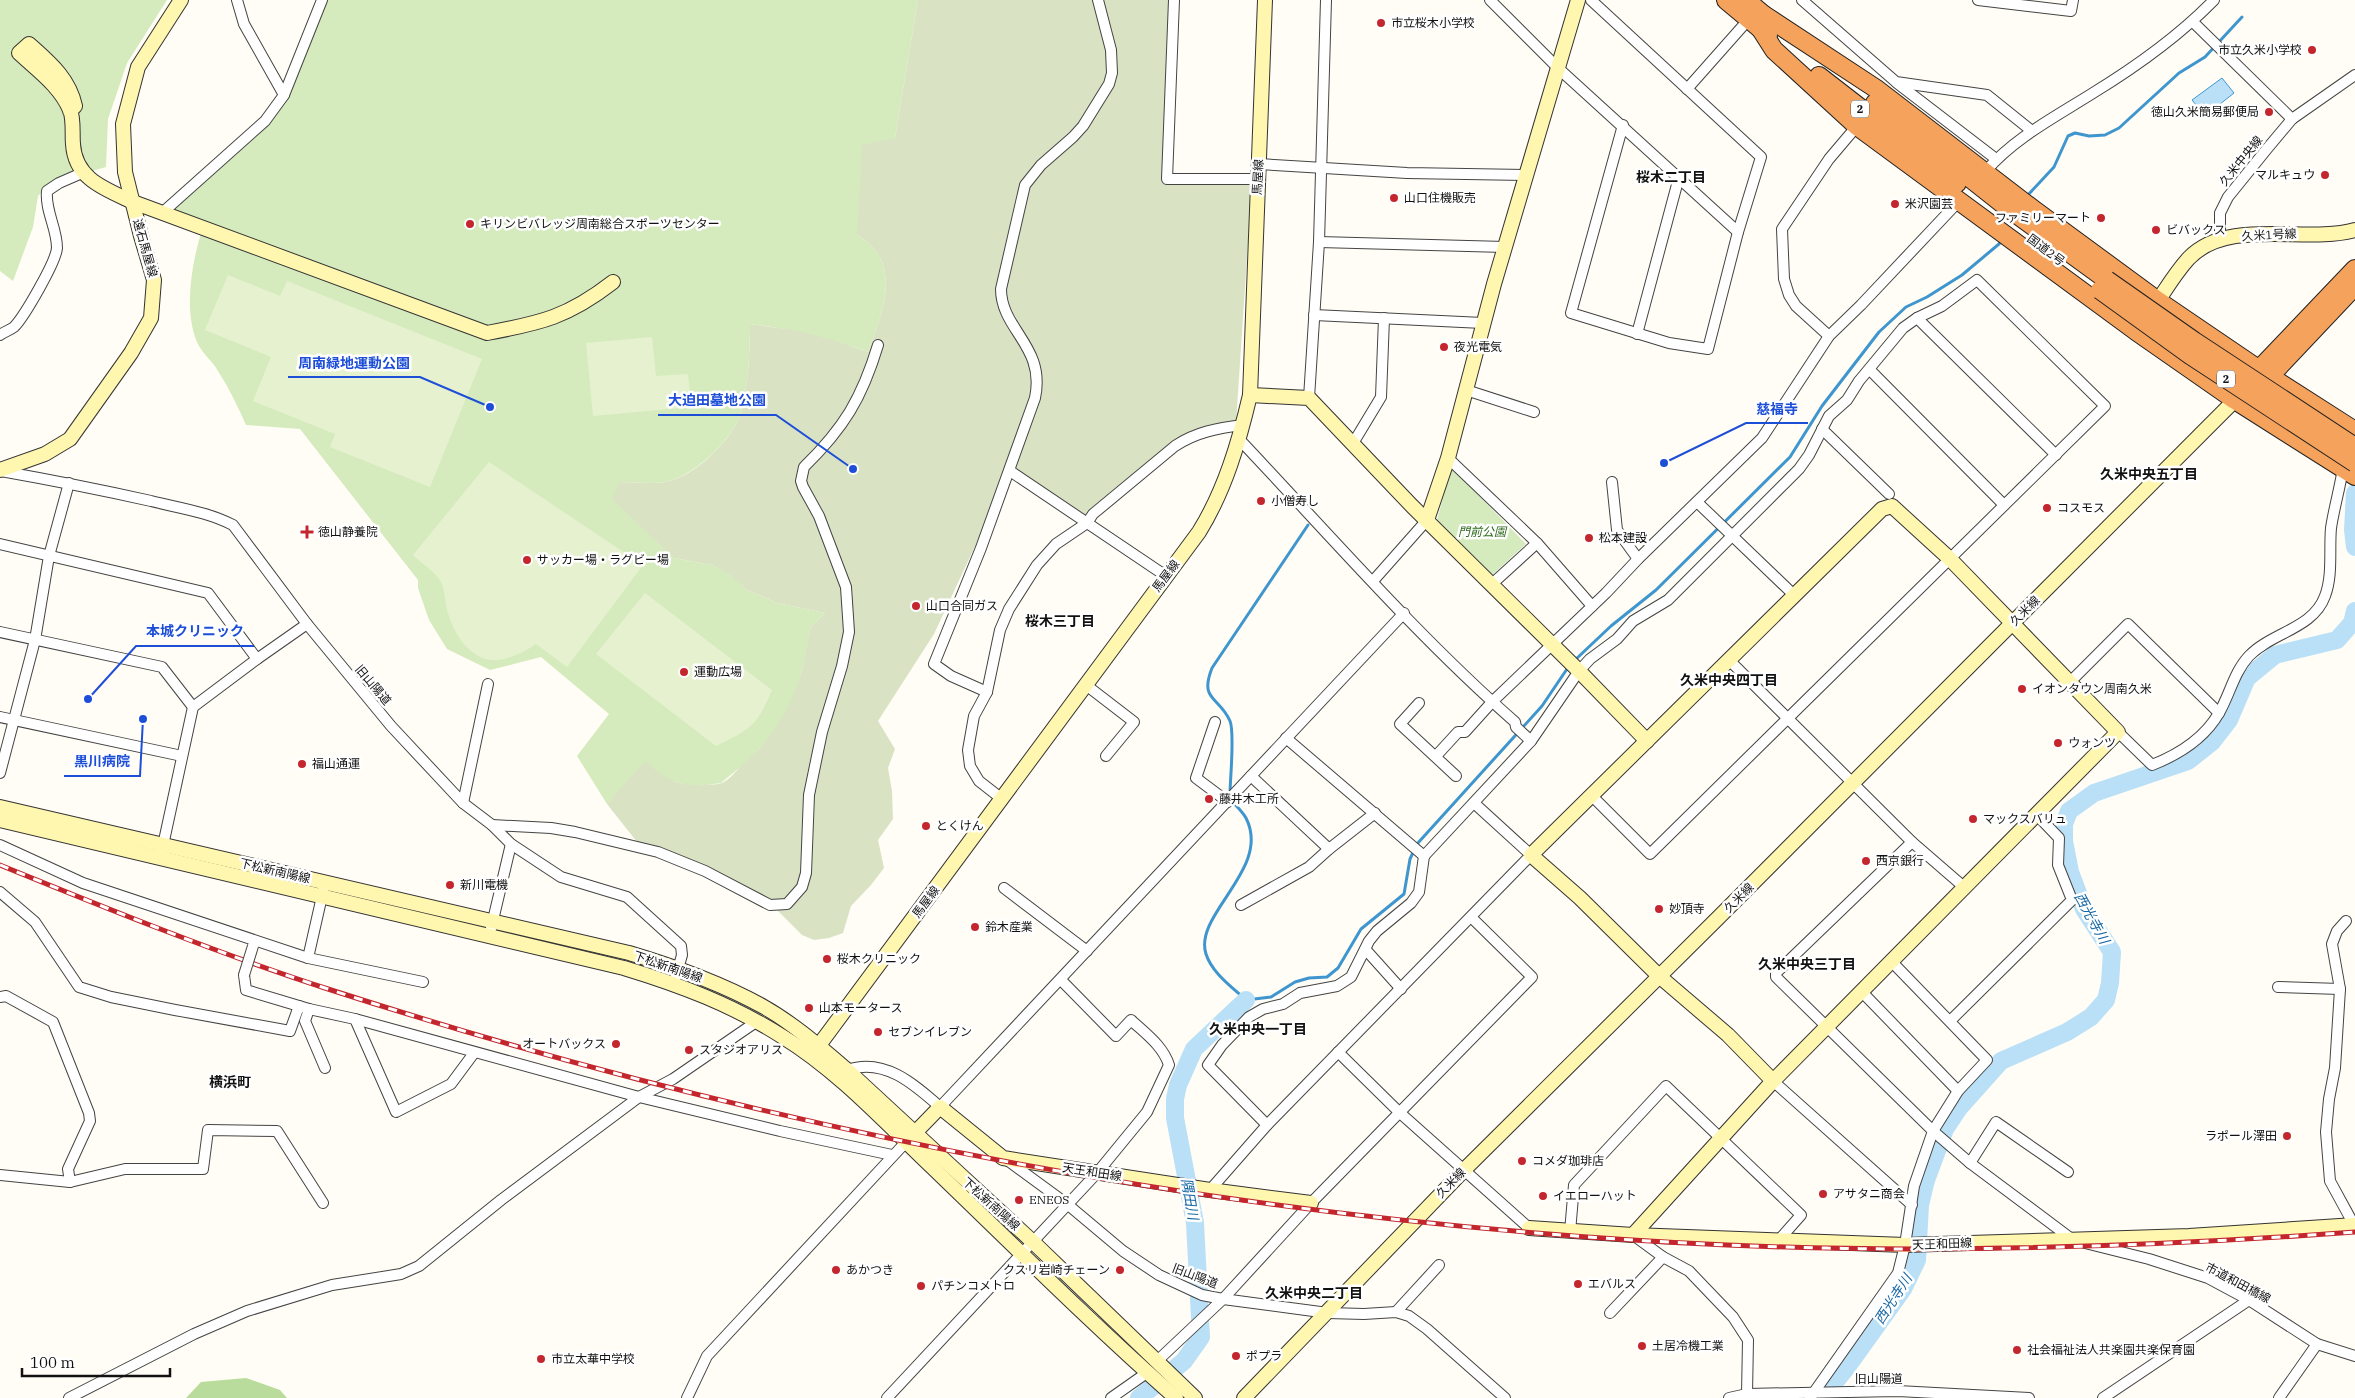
<svg xmlns="http://www.w3.org/2000/svg" width="2355" height="1398" font-family="'IBM Plex Serif','Noto Sans JP',serif">
<rect width="100%" height="100%" fill="#fffdf5"/>
<g fill="#d5ebbd">
<polygon points="0,0 167,0 127,63 108,119 106,167 50,183 38,196 33,227 13,281 0,271"/>
<path d="M322,0H918L895,138L857,235C904,262 883,312 868,352C829,338 791,329 750,324C750,348 748,393 740,415C731,441 693,477 665,482C651,484 634,482 619,482L674,558L712,565L734,577L747,590L777,603L825,613L810,628L808,648L796,692L783,718L770,737L750,759L721,783L692,787L664,778L618,794L607,804L577,756L609,714L541,657L490,670L447,649L429,620L418,588V580L300,429L246,425C238,407 229,388 218,371C213,362 204,355 199,346C182,314 192,260 203,227L163,213L280,101Z"/>
<polygon points="1451,467 1526,544 1492,575 1437,520"/>
</g>
<polygon fill="#b9dc9c" points="246,1378 280,1390 287,1398 186,1398 201,1382"/>
<path fill="#d9e3c4" d="M918,0H1174L1166,178L1252,181L1236,423L1211,424L1178,439L1087,520L1012,467L934,634L878,721L895,749L888,768L892,791L893,819L878,840L884,868L871,885L851,906L843,933L829,938L814,940L802,935L774,907L641,847L607,804L645,761C664,778 680,788 706,785C711,784 718,785 722,783C729,780 736,771 742,765C784,730 804,682 810,628L825,613L777,603L747,590L733,577L712,565L674,558L612,499L619,482C634,482 651,484 665,482C693,478 731,441 740,415C748,393 750,348 750,324L794,330L834,340L868,352C883,312 904,262 857,235L862,145L895,138Z"/>
<g fill="#e6f2cf">
<polygon points="228,275 280,296 287,281 482,359 430,487 330,447 335,434 253,401 271,357 205,330"/>
<polygon points="652,337 656,376 688,374 691,407 593,416 586,343"/>
<path d="M489,462L643,565L567,667L536,644C526,651 510,659 497,660C471,662 454,634 448,613C445,603 445,591 441,582C436,572 421,563 413,555Z"/>
<path d="M645,593L772,690C757,726 751,729 716,746L596,654Z"/>
</g>
<polygon fill="#b9e0f7" stroke="#3f96cf" points="2222,78 2234,93 2205,116 2192,100"/>
<g fill="none" stroke-linecap="round" stroke-linejoin="round">
<g stroke="#3f96cf" stroke-width="3">
<polyline points="2027,196 2054,167 2068,136 2075,133 2089,136 2105,135 2119,128 2179,73 2205,57 2242,17"/>
<polyline points="1575,660 1611,626 1656,590 1790,457 1822,406 1879,332 1906,307 1927,297 1962,275 1999,244 2003,239"/>
<path d="M1230,794C1230,779 1235,733 1230,721C1219,696 1199,701 1212,668L1308,525"/>
<path d="M1231,800C1236,806 1242,811 1246,818C1272,869 1193,914 1206,954C1212,973 1232,987 1246,1000L1271,997L1295,982L1309,978L1327,977L1338,968L1361,929L1404,894L1410,859L1417,844L1542,706L1569,666"/>
</g>
<g stroke="#b9e0f7" stroke-width="18">
<polyline points="2355,493 2353,530 2355,547"/>
<polyline points="1139,1398 1184,1361 1201,1337 1195,1223 1175,1118 1175,1099 1178,1085 1194,1049 1246,1000"/>
<polyline points="1822,1398 1847,1367 1903,1289 1917,1260 1920,1205 1926,1180 1945,1129 1959,1108 2001,1061 2067,1032 2091,1017 2106,1000 2110,983 2112,952 2084,909 2070,872 2064,841 2064,824 2069,811 2094,793 2188,761 2212,742 2229,720 2247,678 2275,655 2337,640 2352,623 2355,611"/>
</g>
<g stroke="#444" stroke-width="12">
<g id="street">
<polyline points="237,0 244,24 284,95"/>
<polyline points="1174,0 1167,179 1258,179"/>
<polyline points="1490,0 1558,68 1738,232"/>
<polyline points="1591,0 1761,157 1738,232 1708,349 1669,343 1571,313 1623,125"/>
<polyline points="1802,0 1896,82 1987,95 2032,131"/>
<polyline points="1978,0 2071,11 2073,0"/>
<polyline points="2193,22 2292,119"/>
<polyline points="1897,83 1996,159"/>
<polyline points="1687,89 1749,19"/>
<polyline points="1259,164 1407,173 1525,175"/>
<path d="M1985,172C2014,138 2055,117 2093,93C2137,66 2178,37 2214,0"/>
<polyline points="162,213 265,121 284,95 322,0"/>
<polyline points="2220,239 2220,213 2228,197 2266,150 2292,119 2355,75"/>
<polyline points="1319,242 1505,247"/>
<polyline points="1314,315 1483,323"/>
<polyline points="1637,334 1679,177"/>
<path d="M0,335C4,332 10,330 14,327C24,317 56,262 57,248C57,228 45,211 47,191L59,183L82,173"/>
<polyline points="1829,336 1796,306 1789,295 1784,279 1782,229 1829,159 1857,126"/>
<polyline points="1870,370 2004,505"/>
<polyline points="1466,390 1534,412"/>
<polyline points="1309,398 1319,242 1326,0"/>
<polyline points="1822,429 1889,494"/>
<path d="M1239,439C1328,533 1418,637 1515,722L1516,727L1531,741"/>
<polyline points="1352,445 1381,397 1384,318"/>
<polyline points="1448,458 1537,543 1592,606"/>
<path d="M0,471C51,480 101,490 151,501C179,508 208,512 233,525L307,624L391,726L463,803L492,825L511,844L561,877L627,897L681,946L682,955L674,983"/>
<polyline points="1010,471 1166,576"/>
<polyline points="1612,482 1617,530 1638,559"/>
<polyline points="1697,502 1794,595"/>
<polyline points="0,544 208,593 257,659"/>
<polyline points="1373,581 1427,520"/>
<polyline points="1492,584 1537,543"/>
<polyline points="0,632 162,667 193,707"/>
<polyline points="1729,660 1912,842 1964,887"/>
<polyline points="2070,682 2128,624 2219,713"/>
<polyline points="1086,685 1134,722 1106,756"/>
<path d="M987,692L951,676L934,664L981,548L1035,398C1046,346 1001,330 1001,289L1025,185L1041,165L1073,137L1083,126L1109,84L1112,73L1111,50L1098,0"/>
<polyline points="1419,703 1400,724 1456,776"/>
<polyline points="0,717 182,756"/>
<polyline points="1215,722 1196,778 1228,802"/>
<path d="M2118,732L2152,765C2180,754 2204,739 2219,713C2230,694 2234,672 2249,656C2272,632 2313,629 2325,596C2333,575 2329,550 2331,528C2334,508 2340,488 2343,468"/>
<polyline points="1286,738 1424,856 1531,741 1579,671 1590,659 1617,639 1633,621 1668,600 1799,469 1809,455 1829,416 1847,400 1859,381 1903,328 1917,318 2056,455"/>
<polyline points="1436,756 1458,732 1465,732 1492,702 1606,593 1638,559 1762,438 1829,336 1861,305 1960,200"/>
<polyline points="0,773 35,640 49,556 69,483"/>
<polyline points="1251,776 1329,849"/>
<polyline points="1592,796 1650,854 2105,406 1977,280 1942,306 1917,318"/>
<path d="M1002,799L979,781L970,766L968,750L974,716L987,692L1000,630L1009,609L1037,565L1056,544L1087,523L1093,514L1175,446C1196,432 1218,428 1243,425"/>
<polyline points="463,803 488,684"/>
<path d="M492,825L551,828L575,832L658,852L705,871L770,905L787,904L802,887L806,873L809,795L822,732L842,666L849,632L846,587L819,516L803,487L801,481L804,467C844,428 862,398 878,345"/>
<polyline points="1912,842 1776,973 1776,977 1933,1131 1970,1163 2073,1240 2149,1259 2208,1278 2249,1300 2317,1344 2355,1356"/>
<polyline points="0,845 83,883 308,958 423,982"/>
<polyline points="162,850 193,707 257,659 307,624"/>
<polyline points="1004,888 1087,951"/>
<polyline points="0,892 35,922 79,987 111,997 175,1010 290,1031 299,1006"/>
<polyline points="1241,905 1309,867 1329,849 1375,813"/>
<polyline points="2346,921 2337,931 2332,944 2340,989 2335,1068 2329,1099 2326,1132 2330,1181 2354,1225"/>
<polyline points="489,937 511,844"/>
<polyline points="1366,950 1401,989"/>
<polyline points="308,958 325,883"/>
<polyline points="244,975 246,990 309,1009 355,1019 639,1097 780,1131 892,1155"/>
<polyline points="2278,987 2340,989"/>
<polyline points="1862,992 1958,1091"/>
<polyline points="0,997 6,996 53,1022 89,1113 90,1121 68,1169 70,1182 0,1175"/>
<polyline points="309,1009 305,1021 325,1068"/>
<polyline points="355,1019 396,1112 451,1084 474,1053"/>
<polyline points="1951,1020 2072,900 2058,865 2059,838 2037,815"/>
<polyline points="1338,1052 1399,1112 1529,1228"/>
<path d="M847,1070C884,1057 914,1084 940,1107L1404,613"/>
<polyline points="1773,1081 1912,1205"/>
<polyline points="1267,1125 1208,1065 1222,1045 1249,1017 1263,1009 1283,1004 1300,993 1337,986 1351,977 1369,941 1377,931 1411,903 1419,892 1424,856"/>
<polyline points="1007,1160 1067,1204 1123,1251 1159,1275 1202,1295 1223,1299 1328,1313 1364,1314 1396,1312 1409,1316 1427,1329 1505,1398"/>
<polyline points="1970,1163 1996,1122 2068,1172"/>
<polyline points="70,1182 125,1169 203,1169 208,1130 277,1131 323,1203"/>
<polyline points="1210,1190 1267,1125 1531,855 1474,803"/>
<polyline points="1570,1232 1574,1185 1666,1086 1801,1215 1778,1241"/>
<polyline points="1633,1235 1663,1257"/>
<polyline points="1396,1312 1439,1265"/>
<polyline points="1610,1313 1663,1257 1689,1271 1733,1317 1748,1340 1747,1394"/>
<polyline points="1156,1362 1223,1299 1311,1203 1532,977 1472,918"/>
<polyline points="69,1398 194,1334 247,1311 332,1285 401,1274 419,1266 501,1200 639,1097 673,1079 756,1022"/>
<polyline points="687,1398 707,1356 906,1142"/>
<path d="M887,1398L1097,1173L1147,1112L1169,1065C1163,1046 1146,1034 1131,1020L1116,1036L1061,980"/>
<polyline points="1111,1398 1148,1372"/>
<polyline points="1729,1398 1747,1394 1898,1391 2029,1398"/>
<polyline points="1810,1398 1898,1273 1905,1245 1914,1186 1933,1131 1958,1091 1987,1060 1892,962"/>
<polyline points="2103,1398 2249,1300"/>
<polyline points="2279,1398 2317,1344"/>
</g>
</g>
<g stroke="#333" stroke-width="16">
<g id="secondary">
<path d="M70,111L75,106C69,78 49,62 29,44L19,53C37,70 60,86 70,110C74,119 72,134 73,144C75,179 105,189 133,202L487,333C541,323 568,317 613,282"/>
<path d="M2153,308C2165,291 2175,273 2189,258C2229,217 2305,244 2355,230"/>
<polyline points="1250,395 1309,398 1412,506 1579,671 1647,741"/>
<polyline points="0,470 45,454 70,439 131,353 151,318 154,280 141,236 125,172 123,124 138,67 181,0"/>
<polyline points="1427,520 1448,458 1494,284 1578,0"/>
<path d="M0,807L629,953C676,967 721,983 764,1007C794,1024 821,1048 847,1070L1033,1242L1195,1398"/>
<path d="M0,820L624,968C680,985 733,1005 783,1037C837,1070 885,1122 931,1166C1012,1244 1092,1324 1176,1398"/>
<path d="M814,1052L1199,532C1225,490 1239,442 1250,395L1265,0"/>
<polyline points="909,1139 940,1107 1003,1158 1210,1190 1311,1203"/>
<polyline points="1529,1228 1633,1235 1905,1245 2189,1236 2355,1225"/>
<polyline points="1633,1235 1773,1081 2118,732 1950,559 1892,506 1882,509 1531,855 1580,898 1659,976 1728,1035 1773,1081"/>
<polyline points="1244,1398 1464,1170 1718,918 2235,400"/>
</g>
</g>
<g stroke="#222" stroke-width="20">
<g id="highway">
<polyline points="1726,0 1768,35"/>
<polyline points="1746,0 1772,22"/>
<polyline points="1764,15 1875,88 2034,210 2158,301 2258,369 2355,431"/>
<polyline points="1760,28 1774,50 1857,126 2136,331 2235,400 2355,476"/>
<polyline points="1819,76 1957,183"/>
<polyline points="1875,103 2004,205 2107,280"/>
<polyline points="2252,377 2355,269"/>
<polyline points="2261,383 2269,377 2355,286"/>
</g>
</g>
<use href="#street" stroke="#fff" stroke-width="10"/>
<use href="#secondary" stroke="#fff6b0" stroke-width="14"/>
<use href="#highway" stroke="#f5a25d" stroke-width="18"/>
<g stroke="#c4262e" stroke-width="5">
<path id="rail" d="M0,865C108,909 217,953 328,989C780,1135 1252,1224 1727,1245C1936,1254 2146,1247 2355,1232"/>
</g>
<use href="#rail" stroke="#fff" stroke-width="3" stroke-dasharray="9" stroke-linecap="butt"/>
<g stroke="#444" stroke-width="12" stroke-linecap="butt">
<polyline id="street-bridge" points="244,975 253,946"/>
</g>
<g stroke="#222" stroke-width="20" stroke-linecap="butt">
<g id="highway-bridge">
<polyline points="2107,280 2194,341 2355,447"/>
<polyline points="2100,290 2190,355 2355,463"/>
</g>
</g>
<use href="#street-bridge" stroke="#fff" stroke-width="10"/>
<use href="#highway-bridge" stroke="#f5a25d" stroke-width="18"/>
</g>
<g fill="#c4262e" stroke="#fff" stroke-width="2">
<circle cx="1381" cy="23" r="5"/>
<circle cx="2312" cy="50" r="5"/>
<circle cx="2269" cy="112" r="5"/>
<circle cx="2325" cy="175" r="5"/>
<circle cx="1394" cy="198" r="5"/>
<circle cx="1895" cy="204" r="5"/>
<circle cx="2101" cy="218" r="5"/>
<circle cx="470" cy="224" r="5"/>
<circle cx="2156" cy="230" r="5"/>
<circle cx="1444" cy="347" r="5"/>
<circle cx="1261" cy="501" r="5"/>
<circle cx="2047" cy="508" r="5"/>
<path d="M304.5 524.5h5v5h5v5h-5v5h-5v-5h-5v-5h5z"/>
<circle cx="1589" cy="538" r="5"/>
<circle cx="527" cy="560" r="5"/>
<circle cx="916" cy="606" r="5"/>
<circle cx="684" cy="672" r="5"/>
<circle cx="2022" cy="689" r="5"/>
<circle cx="2058" cy="743" r="5"/>
<circle cx="302" cy="764" r="5"/>
<circle cx="1209" cy="799" r="5"/>
<circle cx="1973" cy="819" r="5"/>
<circle cx="926" cy="826" r="5"/>
<circle cx="1866" cy="861" r="5"/>
<circle cx="450" cy="885" r="5"/>
<circle cx="1659" cy="909" r="5"/>
<circle cx="975" cy="927" r="5"/>
<circle cx="827" cy="959" r="5"/>
<circle cx="809" cy="1008" r="5"/>
<circle cx="878" cy="1032" r="5"/>
<circle cx="616" cy="1044" r="5"/>
<circle cx="689" cy="1050" r="5"/>
<circle cx="2287" cy="1136" r="5"/>
<circle cx="1522" cy="1161" r="5"/>
<circle cx="1823" cy="1194" r="5"/>
<circle cx="1543" cy="1196" r="5"/>
<circle cx="1019" cy="1200" r="5"/>
<circle cx="836" cy="1270" r="5"/>
<circle cx="1120" cy="1270" r="5"/>
<circle cx="1578" cy="1284" r="5"/>
<circle cx="921" cy="1286" r="5"/>
<circle cx="1642" cy="1346" r="5"/>
<circle cx="2017" cy="1350" r="5"/>
<circle cx="1236" cy="1356" r="5"/>
<circle cx="541" cy="1359" r="5"/>
</g>
<g text-anchor="middle" stroke-width="5" stroke-linejoin="round" paint-order="stroke">
<g fill="#fff" stroke="#585858" stroke-width="1">
<rect x="1851" y="100.5" width="18" height="17" rx="4"/>
<rect x="2217" y="370.5" width="18" height="17" rx="4"/>
</g>
<g font-size="11" font-weight="bold" fill="#111">
<text x="1860" y="113">2</text>
<text x="2226" y="383">2</text>
</g>
<g font-size="12" fill="#111" stroke="#fff" text-anchor="start">
<text x="1391" y="27">市立桜木小学校</text>
<text x="2302" y="54" text-anchor="end">市立久米小学校</text>
<text x="2259" y="116" text-anchor="end">徳山久米簡易郵便局</text>
<text x="2315" y="179" text-anchor="end">マルキュウ</text>
<text x="1404" y="202">山口住機販売</text>
<text x="1905" y="208">米沢園芸</text>
<text x="2091" y="222" text-anchor="end">ファミリーマート</text>
<text x="480" y="228">キリンビバレッジ周南総合スポーツセンター</text>
<text x="2166" y="234">ビバックス</text>
<text x="1454" y="351">夜光電気</text>
<text x="1271" y="505">小僧寿し</text>
<text x="2057" y="512">コスモス</text>
<text x="318" y="536">徳山静養院</text>
<text x="1599" y="542">松本建設</text>
<text x="537" y="564">サッカー場・ラグビー場</text>
<text x="926" y="610">山口合同ガス</text>
<text x="694" y="676">運動広場</text>
<text x="2032" y="693">イオンタウン周南久米</text>
<text x="2068" y="747">ウォンツ</text>
<text x="312" y="768">福山通運</text>
<text x="1219" y="803">藤井木工所</text>
<text x="1983" y="823">マックスバリュ</text>
<text x="936" y="830">とくけん</text>
<text x="1876" y="865">西京銀行</text>
<text x="460" y="889">新川電機</text>
<text x="1669" y="913">妙頂寺</text>
<text x="985" y="931">鈴木産業</text>
<text x="837" y="963">桜木クリニック</text>
<text x="819" y="1012">山本モータース</text>
<text x="888" y="1036">セブンイレブン</text>
<text x="606" y="1048" text-anchor="end">オートバックス</text>
<text x="699" y="1054">スタジオアリス</text>
<text x="2277" y="1140" text-anchor="end">ラポール澤田</text>
<text x="1532" y="1165">コメダ珈琲店</text>
<text x="1833" y="1198">アサタニ商会</text>
<text x="1553" y="1200">イエローハット</text>
<text x="1029" y="1204">ENEOS</text>
<text x="846" y="1274">あかつき</text>
<text x="1110" y="1274" text-anchor="end">クスリ岩崎チェーン</text>
<text x="1588" y="1288">エバルス</text>
<text x="931" y="1290">パチンコメトロ</text>
<text x="1652" y="1350">土居冷機工業</text>
<text x="2027" y="1354">社会福祉法人共楽園共楽保育園</text>
<text x="1246" y="1360">ポプラ</text>
<text x="551" y="1363">市立太華中学校</text>
</g>
<g font-size="12" fill="#111" stroke="#fff">
<text transform="translate(2241 161) rotate(-51)" y="4">久米中央線</text>
<text transform="translate(1258 177) rotate(-87)" y="4">馬屋線</text>
<text transform="translate(2269 235) rotate(-3)" y="4">久米1号線</text>
<text transform="translate(145 248) rotate(74)" y="4">遠石馬屋線</text>
<text transform="translate(2046 250) rotate(37)" y="4">国道2号</text>
<text transform="translate(1166 576) rotate(-53)" y="4">馬屋線</text>
<text transform="translate(2025 611) rotate(-45)" y="4">久米線</text>
<text transform="translate(373 685) rotate(50)" y="4">旧山陽道</text>
<text transform="translate(275 871) rotate(13)" y="4">下松新南陽線</text>
<text transform="translate(1739 898) rotate(-45)" y="4">久米線</text>
<text transform="translate(926 902) rotate(-53)" y="4">馬屋線</text>
<text transform="translate(668 967) rotate(19)" y="4">下松新南陽線</text>
<text transform="translate(1092 1172) rotate(9)" y="4">天王和田線</text>
<text transform="translate(1451 1183) rotate(-46)" y="4">久米線</text>
<text transform="translate(991 1204) rotate(42)" y="4">下松新南陽線</text>
<text transform="translate(1942 1244) rotate(-2)" y="4">天王和田線</text>
<text transform="translate(1195 1276) rotate(21)" y="4">旧山陽道</text>
<text transform="translate(2238 1283) rotate(28)" y="4">市道和田橋線</text>
<text x="1879" y="1383">旧山陽道</text>
</g>
<g font-size="12" font-style="italic" fill="#2f6b1f" stroke="#fff">
<text x="1482" y="536">門前公園</text>
</g>
<g font-size="14" font-weight="bold" fill="#111" stroke="#fff">
<text x="1671" y="182">桜木二丁目</text>
<text x="2149" y="479">久米中央五丁目</text>
<text x="1060" y="626">桜木三丁目</text>
<text x="1729" y="685">久米中央四丁目</text>
<text x="1807" y="969">久米中央三丁目</text>
<text x="1258" y="1034">久米中央一丁目</text>
<text x="230" y="1087">横浜町</text>
<text x="1314" y="1298">久米中央二丁目</text>
</g>
<g font-size="14" font-style="italic" fill="#1768a6" stroke="#fff">
<text transform="translate(2092 918) rotate(61)" y="5">西光寺川</text>
<text transform="translate(1190 1199) rotate(80)" y="5">隅田川</text>
<text transform="translate(1893 1299) rotate(-57)" y="5">西光寺川</text>
</g>
</g>
<path fill="none" stroke="#1d4ed8" stroke-width="2" d="M490 407L420 377H288M853 469L776 415H658M1664 463L1746 423H1808M88 699L136 646H254M143 719L140 776H64"/>
<g fill="#1d4ed8" stroke="#fff" stroke-width="2">
<circle cx="490" cy="407" r="5"/>
<circle cx="853" cy="469" r="5"/>
<circle cx="1664" cy="463" r="5"/>
<circle cx="88" cy="699" r="5"/>
<circle cx="143" cy="719" r="5"/>
</g>
<g font-size="14" text-anchor="middle" font-weight="bold" fill="#1d4ed8" stroke="#fff" stroke-width="5" stroke-linejoin="round" paint-order="stroke">
<text x="354" y="368">周南緑地運動公園</text>
<text x="717" y="405">大迫田墓地公園</text>
<text x="1777" y="414">慈福寺</text>
<text x="195" y="636">本城クリニック</text>
<text x="102" y="766">黒川病院</text>
</g>
<path d="M22 1368v8h148v-8" fill="none" stroke="#111111" stroke-width="2.5"/>
<text x="30" y="1368" font-size="15" fill="#111111" stroke="#ffffff" stroke-width="4" paint-order="stroke">100 m</text>
</svg>
